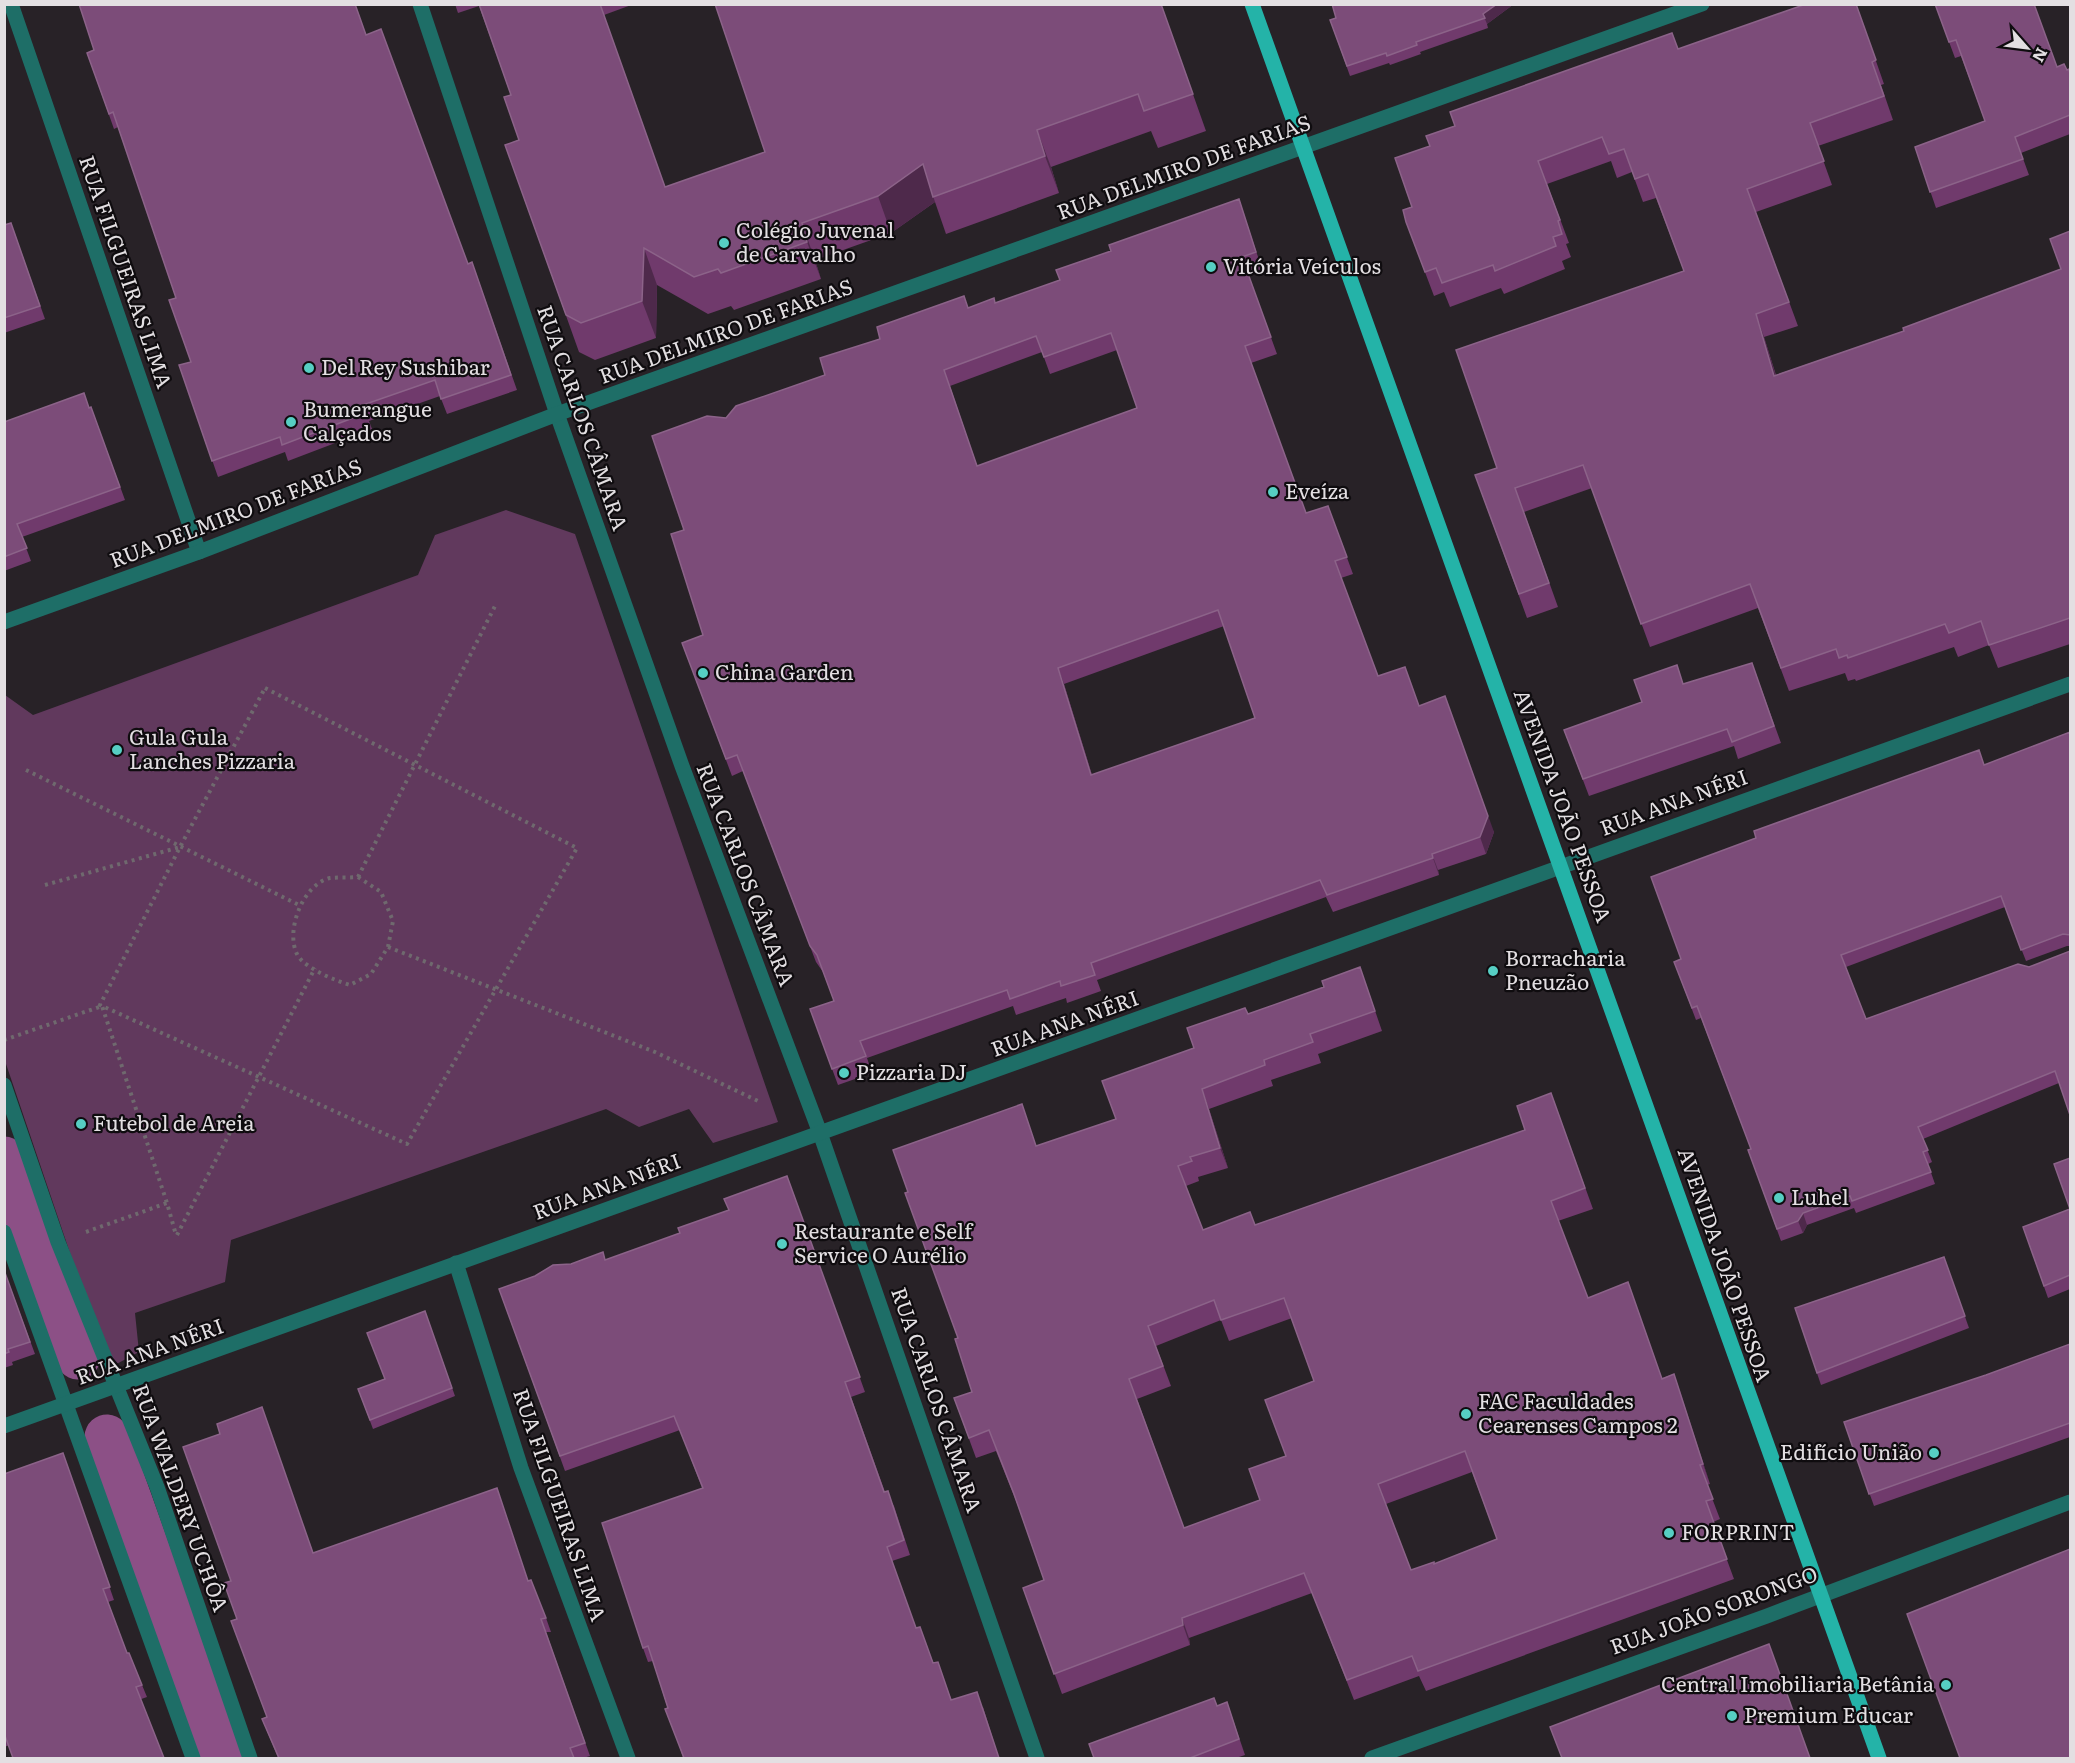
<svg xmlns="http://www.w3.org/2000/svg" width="2075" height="1763" font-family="Literata,serif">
<rect width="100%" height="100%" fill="#282227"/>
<polygon fill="#61395d" points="506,510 575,534 778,1122 713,1143 689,1109 639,1127 606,1109 231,1240 225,1282 135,1313 139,1352 109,1368 5,1061 5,695 33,715 418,575 435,535"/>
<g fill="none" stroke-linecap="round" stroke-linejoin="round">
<g stroke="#8c5086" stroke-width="45">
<polyline points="4,1159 78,1357"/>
<polyline points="107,1437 222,1758"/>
</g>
<g stroke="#6f696e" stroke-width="4" stroke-dasharray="3 4.5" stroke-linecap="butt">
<polygon points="265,688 577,848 407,1144 100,1005 180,847"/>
<polyline points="26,770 301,906"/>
<path d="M358,877L381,892L393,921L388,947L371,974L350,985C336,981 307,969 298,956C284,932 303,884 330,878C339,877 349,878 358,877Z"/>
<polyline points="358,877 496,604"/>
<polyline points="45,885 180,847"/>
<polyline points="388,947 655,1052 758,1101"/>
<polyline points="4,1040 102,1006 167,1203"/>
<polyline points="86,1232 167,1203 176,1235"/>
<polyline points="177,1235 315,968"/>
</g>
<g stroke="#1e6e67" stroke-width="15">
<polyline points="4,1085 58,1242 157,1487 250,1758"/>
<polyline points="4,1232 193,1758"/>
</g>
<g stroke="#1e6e67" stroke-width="15">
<polyline points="11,4 199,552"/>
<polyline points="420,4 557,414 682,766 820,1133 1037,1758"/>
<polyline points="4,622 199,552 557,414 1702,4"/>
<polyline points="456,1263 521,1468 628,1758"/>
<polyline points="4,1426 2070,684"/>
<polyline points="1372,1758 1767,1616 2070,1502"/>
</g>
<polyline stroke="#24b3a8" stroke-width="15" points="1252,4 1879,1758"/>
</g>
<g fill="#703a6c" fill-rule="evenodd">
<polygon points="76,4 355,4 366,35 468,264 472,262 517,390 447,414 440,396 369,421 372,429 288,461 285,452 218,477 179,365 191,362 176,298 118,127 114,129 87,53 94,50 80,5 77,6"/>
<polygon points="455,4 634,4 604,15 665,187 765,152 1161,4 1206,131 1158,148 1151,131 1051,167 1059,193 946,234 935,202 891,233 815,260 821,279 734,310 731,306 708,314 657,285 656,338 595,360 579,352 505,145 519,140 511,95 479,6 458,13"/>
<polygon points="1514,4 1487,24 1488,28 1420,52 1421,54 1390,65 1389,63 1350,76 1330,20"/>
<polygon points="1856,4 1884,84 1881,85 1893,120 1818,146 1832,185 1756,212 1798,326 1764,337 1776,375 1904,331 2061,269 2070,231 2070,644 1998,668 1989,645 1958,657 1954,647 1856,681 1855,679 1848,681 1845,673 1789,691 1758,608 1650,647 1592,488 1524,512 1558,607 1527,618 1475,475 1497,468 1684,271 1656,198 1643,202 1632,172 1617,178 1611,161 1547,184 1569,243 1566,244 1571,257 1562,261 1565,269 1504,294 1501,288 1450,307 1444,292 1434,296 1406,222 1412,207 1430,146 1678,49"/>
<polygon points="1935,4 2057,67 2067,70 2070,74 2070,134 2021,153 2029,175 1936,208 1915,147 1985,121 1961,56 1955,58"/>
<path d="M1239,199L1262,269L1248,274L1277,354L1251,363L1306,513L1328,506L1353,574L1341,578L1378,676L1419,706L1494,832L1486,854L1438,870L1439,875L1333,912L1326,897L1097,980L1101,991L1067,1003L1066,998L1016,1015L1013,1006L867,1058L872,1073L838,1085L810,1009L834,1001L823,972L816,962L743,771L732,776L682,643L703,635L684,530L726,418L825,375L880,339L968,308L995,303L1060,280L1111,251ZM1117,350L1137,408L977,466L950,386L1042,352L1050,374ZM1224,626L1255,718L1092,775L1064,684Z"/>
<polygon points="11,223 45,319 4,333 4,225"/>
<polygon points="91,407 125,500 22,537 31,561 4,571 4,422 89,408"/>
<polygon points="1752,663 1781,743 1738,759 1734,746 1589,796 1564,730 1642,702 1684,684"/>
<polygon points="2070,732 2070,946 2067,946 2026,961 2005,907 1846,967 1866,1019 2018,964 2059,1083 1923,1139 1932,1162 1928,1164 1935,1184 1856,1213 1854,1208 1807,1225 1803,1233 1781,1241 1748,1150 1751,1149 1701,1018 1696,1020 1674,962 1681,959 1984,765"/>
<path d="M1360,967L1382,1031L1318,1054L1321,1063L1271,1080L1273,1086L1209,1109L1228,1168L1198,1177L1199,1181L1186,1186L1203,1230L1255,1225L1525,1130L1551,1093L1593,1209L1558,1221L1588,1298L1662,1378L1674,1374L1710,1484L1707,1485L1720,1519L1713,1522L1734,1579L1426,1691L1419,1676L1354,1700L1312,1593L1189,1638L1190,1645L1062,1694L1023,1588L1044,1580L1018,1506L996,1451L976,1458L954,1398L972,1392L958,1338L908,1192L1036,1146L1116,1119L1194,1048L1248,1014L1324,987ZM1292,1318L1314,1381L1286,1456L1260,1500L1184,1528L1137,1399L1171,1386L1156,1346L1221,1320L1229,1341ZM1472,1472L1497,1539L1434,1564L1411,1570L1386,1504Z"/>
<polygon points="2070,1158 2070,1289 2048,1298 2023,1227 2070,1209"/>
<polygon points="787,1176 865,1392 851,1397 885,1492 894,1506 910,1555 892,1561 916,1628 952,1700 983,1707 999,1758 683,1758 653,1661 648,1662 643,1648 702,1488 680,1430 565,1471 499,1289 571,1264 606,1260 680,1233 729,1210"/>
<polygon points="1944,1257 1969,1328 1821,1385 1795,1308"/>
<polygon points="4,1270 35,1354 12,1362 13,1365 4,1368"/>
<polygon points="425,1311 455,1396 373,1429 358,1389 385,1379"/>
<polygon points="2070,1344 2070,1437 1874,1506 1844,1422 1986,1375"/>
<polygon points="220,1434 313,1552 528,1581 546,1618 551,1632 546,1632 590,1756 583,1758 278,1758 262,1719 267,1717 237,1619 231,1581"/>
<polygon points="63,1453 114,1600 108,1602 127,1653 142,1685 147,1697 4,1747 4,1474"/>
<polygon points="1227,1702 1245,1755 1236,1758 1094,1758"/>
</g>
<g fill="#4e294b">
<polygon points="1497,4 1514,4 1487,24 1483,14"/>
<polygon points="1037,130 1051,167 1059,193 1045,156"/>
<polygon points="923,164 935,202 891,233 878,196"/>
<polygon points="802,223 815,260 821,279 807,242"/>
<polygon points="644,248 657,285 656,338 642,301"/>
<polygon points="1756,314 1764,337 1783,399 1774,376"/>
<polygon points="1058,668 1064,684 1097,791 1091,775"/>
<polygon points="1445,696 1494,832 1486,854 1480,837"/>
<polygon points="1432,854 1438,870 1439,875 1433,858"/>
<polygon points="1202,1089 1209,1109 1228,1168 1220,1148"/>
<polygon points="1803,1213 1807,1225 1803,1233 1798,1221"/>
<polygon points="1674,1374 1681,1394 1710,1484 1703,1464"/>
<polygon points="1182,1618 1189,1638 1190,1645 1183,1625"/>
</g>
<g fill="#7c4c79" stroke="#8c6389" stroke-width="1.5" fill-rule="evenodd">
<polygon points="79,4 355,4 366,35 381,29 468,264 472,262 511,375 441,399 435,380 363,405 366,413 282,445 280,437 212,461 179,365 191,362 169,300 176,298 113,112 109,114 87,53 94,50"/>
<polygon points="479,4 600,4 665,187 765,152 715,4 1161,4 1193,94 1144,111 1138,94 1037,130 1045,156 933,197 923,164 878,196 802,223 807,242 721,273 718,269 694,277 644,248 642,301 581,323 566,315 505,145 519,140 504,97 511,95"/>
<polygon points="1332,4 1497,4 1483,14 1485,18 1416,42 1417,45 1387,56 1386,53 1347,66 1330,20 1336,18"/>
<polygon points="1806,4 1856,4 1876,60 1872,62 1884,96 1810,123 1824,161 1747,189 1789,302 1756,314 1774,376 1904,331 1903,328 2061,269 2050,239 2070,231 2070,618 1989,645 1981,621 1949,633 1945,624 1848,658 1847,655 1839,658 1836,649 1781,668 1750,584 1641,624 1583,465 1515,488 1549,583 1519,594 1475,475 1497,468 1456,350 1684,271 1648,174 1635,179 1624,149 1609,154 1602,137 1538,161 1560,220 1558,221 1562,234 1553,237 1556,246 1495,271 1493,265 1442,283 1436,268 1425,272 1406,222 1403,210 1412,207 1395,158 1430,146 1426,136 1455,126 1450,112 1672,33 1678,49"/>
<polygon points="1935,4 2034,4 2057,67 2064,64 2067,70 2069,69 2070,74 2070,115 2015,137 2023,159 1930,192 1915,147 1985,121 1956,40 1949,42"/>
<path d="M1239,199L1256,252L1242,257L1271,337L1245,346L1306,513L1328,506L1347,557L1335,561L1378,676L1405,667L1419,706L1445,696L1488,816L1480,837L1432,854L1433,858L1327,895L1320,880L1091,963L1095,975L1061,986L1060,981L1010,999L1007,990L860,1041L866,1056L832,1069L810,1009L834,1001L817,955L810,946L737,755L726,759L682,643L703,635L671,534L684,530L652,436L707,416L726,418L736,406L825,375L820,358L880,339L877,327L964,296L968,308L994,298L995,303L1060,280L1056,270L1111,251L1109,245ZM1111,333L1137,408L977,466L944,370L1036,336L1044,357ZM1218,610L1255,718L1091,775L1058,668Z"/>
<polygon points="11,223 40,306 4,318 4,225"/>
<polygon points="84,393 89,408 91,407 120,487 17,524 27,548 4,557 4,422"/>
<polygon points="1752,663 1774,726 1732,742 1727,729 1583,779 1564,730 1642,702 1634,680 1677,665 1683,684"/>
<polygon points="2070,732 2070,935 2063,934 2021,950 2001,896 1841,955 1866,1019 2018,964 2029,967 2070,951 2070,1115 2055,1071 1918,1127 1928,1150 1923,1152 1931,1172 1852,1201 1850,1196 1803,1213 1798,1221 1777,1229 1748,1150 1751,1149 1697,1006 1692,1008 1674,962 1681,959 1651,877 1756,838 1754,831 1979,750 1984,765"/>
<path d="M1360,967L1375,1011L1310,1034L1313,1042L1264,1060L1265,1065L1202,1089L1220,1148L1190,1157L1192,1161L1178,1166L1203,1230L1250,1212L1255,1225L1525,1130L1517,1106L1551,1093L1585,1188L1551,1201L1588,1298L1628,1282L1662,1379L1674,1374L1703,1464L1700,1465L1713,1499L1706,1501L1727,1559L1418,1671L1412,1656L1347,1680L1304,1573L1182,1618L1183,1625L1054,1674L1023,1588L1044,1580L1014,1494L989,1430L969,1438L954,1398L972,1392L955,1339L958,1338L905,1193L908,1192L893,1150L1022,1104L1036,1146L1116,1119L1102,1081L1194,1048L1187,1028L1245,1008L1248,1014L1324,987L1322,981ZM1284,1298L1314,1381L1265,1400L1286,1456L1249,1469L1260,1500L1184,1528L1129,1379L1163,1366L1148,1326L1214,1300L1221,1320ZM1465,1451L1497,1539L1434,1564V1562L1411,1570L1378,1484Z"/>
<polygon points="2070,1158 2070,1275 2044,1286 2023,1227 2070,1209 2054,1164"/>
<polygon points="787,1176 860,1377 845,1382 884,1492 888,1491 904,1540 887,1547 916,1628 920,1627 933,1663 938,1662 951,1700 977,1692 999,1758 684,1758 665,1709 668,1708 648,1646 643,1648 602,1523 703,1488 674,1416 560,1456 499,1289 535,1276 553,1265 571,1264 603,1252 605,1260 680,1233 678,1228 729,1210 724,1199"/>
<polygon points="1944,1257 1965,1316 1817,1373 1795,1308"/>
<polygon points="4,1270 30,1342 8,1349 9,1352 4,1354"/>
<polygon points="425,1311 452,1388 370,1420 358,1389 385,1379 367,1333"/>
<polygon points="2070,1344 2070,1423 1869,1494 1844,1422 1986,1375"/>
<polygon points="262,1407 313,1553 497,1488 528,1581 531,1580 546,1618 541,1619 585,1743 570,1748 574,1758 279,1758 262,1719 267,1717 231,1621 237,1619 224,1583 231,1581 183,1447 220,1434 217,1424"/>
<polygon points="63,1453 110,1587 103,1589 127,1653 129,1653 142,1685 136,1687 164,1758 13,1758 4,1733 4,1474"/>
<polygon points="2070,1549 2070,1758 1960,1758 1907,1614"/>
<polygon points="1769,1644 1810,1758 1562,1758 1550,1727"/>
<polygon points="1214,1698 1217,1706 1227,1702 1239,1739 1190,1758 1094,1758 1089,1744"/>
</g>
<g fill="#56cec3" stroke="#0f0c0f" stroke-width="2">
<circle cx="724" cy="243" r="6"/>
<circle cx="1211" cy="267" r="6"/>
<circle cx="309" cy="368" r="6"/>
<circle cx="291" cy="422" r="6"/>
<circle cx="1273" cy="492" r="6"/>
<circle cx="703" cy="673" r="6"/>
<circle cx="117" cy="750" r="6"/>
<circle cx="1493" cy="971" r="6"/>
<circle cx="844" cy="1073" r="6"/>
<circle cx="81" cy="1124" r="6"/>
<circle cx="1779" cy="1198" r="6"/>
<circle cx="782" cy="1244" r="6"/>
<circle cx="1466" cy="1414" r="6"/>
<circle cx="1934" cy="1453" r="6"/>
<circle cx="1669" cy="1533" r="6"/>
<circle cx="1946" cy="1685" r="6"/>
<circle cx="1732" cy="1716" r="6"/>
</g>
<g text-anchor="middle" stroke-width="4.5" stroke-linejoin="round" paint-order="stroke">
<g font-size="21" fill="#e3dfe2" stroke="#0f0c0f">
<text transform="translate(1184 168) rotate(-20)" y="7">RUA DELMIRO DE FARIAS</text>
<text transform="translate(125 272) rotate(71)" y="7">RUA FILGUEIRAS LIMA</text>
<text transform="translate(726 332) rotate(-20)" y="7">RUA DELMIRO DE FARIAS</text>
<text transform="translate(582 418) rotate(71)" y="7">RUA CARLOS CÂMARA</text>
<text transform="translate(236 514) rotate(-21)" y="7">RUA DELMIRO DE FARIAS</text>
<text transform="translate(1674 803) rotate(-20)" y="7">RUA ANA NÉRI</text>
<text transform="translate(1562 806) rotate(70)" y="7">AVENIDA JOÃO PESSOA</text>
<text transform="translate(745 875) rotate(69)" y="7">RUA CARLOS CÂMARA</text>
<text transform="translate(1065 1024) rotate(-20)" y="7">RUA ANA NÉRI</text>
<text transform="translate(607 1187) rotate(-20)" y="7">RUA ANA NÉRI</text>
<text transform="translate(1724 1265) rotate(71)" y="7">AVENIDA JOÃO PESSOA</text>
<text transform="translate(150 1352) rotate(-20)" y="7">RUA ANA NÉRI</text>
<text transform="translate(936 1400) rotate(71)" y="7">RUA CARLOS CÂMARA</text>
<text transform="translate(180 1498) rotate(70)" y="7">RUA WALDERY UCHÔA</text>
<text transform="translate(559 1505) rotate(71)" y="7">RUA FILGUEIRAS LIMA</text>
<text transform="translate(1714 1611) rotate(-20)" y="7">RUA JOÃO SORONGO</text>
</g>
<g font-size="21" fill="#e3dfe2" stroke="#0f0c0f" text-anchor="start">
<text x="736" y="238">Colégio Juvenal<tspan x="736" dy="24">de Carvalho</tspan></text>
<text x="1223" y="274">Vitória Veículos</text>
<text x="321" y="375">Del Rey Sushibar</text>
<text x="303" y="417">Bumerangue<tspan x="303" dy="24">Calçados</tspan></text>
<text x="1285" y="499">Eveíza</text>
<text x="715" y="680">China Garden</text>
<text x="129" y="745">Gula Gula<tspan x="129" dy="24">Lanches Pizzaria</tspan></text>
<text x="1505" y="966">Borracharia<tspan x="1505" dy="24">Pneuzão</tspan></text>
<text x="856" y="1080">Pizzaria DJ</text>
<text x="93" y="1131">Futebol de Areia</text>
<text x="1791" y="1205">Luhel</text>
<text x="794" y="1239">Restaurante e Self<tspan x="794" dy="24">Service O Aurélio</tspan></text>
<text x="1478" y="1409">FAC Faculdades<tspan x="1478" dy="24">Cearenses Campos 2</tspan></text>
<text x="1922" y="1460" text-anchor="end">Edifício União</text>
<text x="1681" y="1540">FORPRINT</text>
<text x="1934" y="1692" text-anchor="end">Central Imobiliaria Betânia</text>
<text x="1744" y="1723">Premium Educar</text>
</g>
</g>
<rect width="2075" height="1763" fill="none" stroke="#e3dfe2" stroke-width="12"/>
<g transform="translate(2027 48) rotate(118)" stroke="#0f0c0f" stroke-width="4.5" paint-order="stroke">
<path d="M0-4.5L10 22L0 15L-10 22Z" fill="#e3dfe2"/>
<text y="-9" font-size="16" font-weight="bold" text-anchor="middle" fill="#e3dfe2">N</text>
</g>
</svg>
